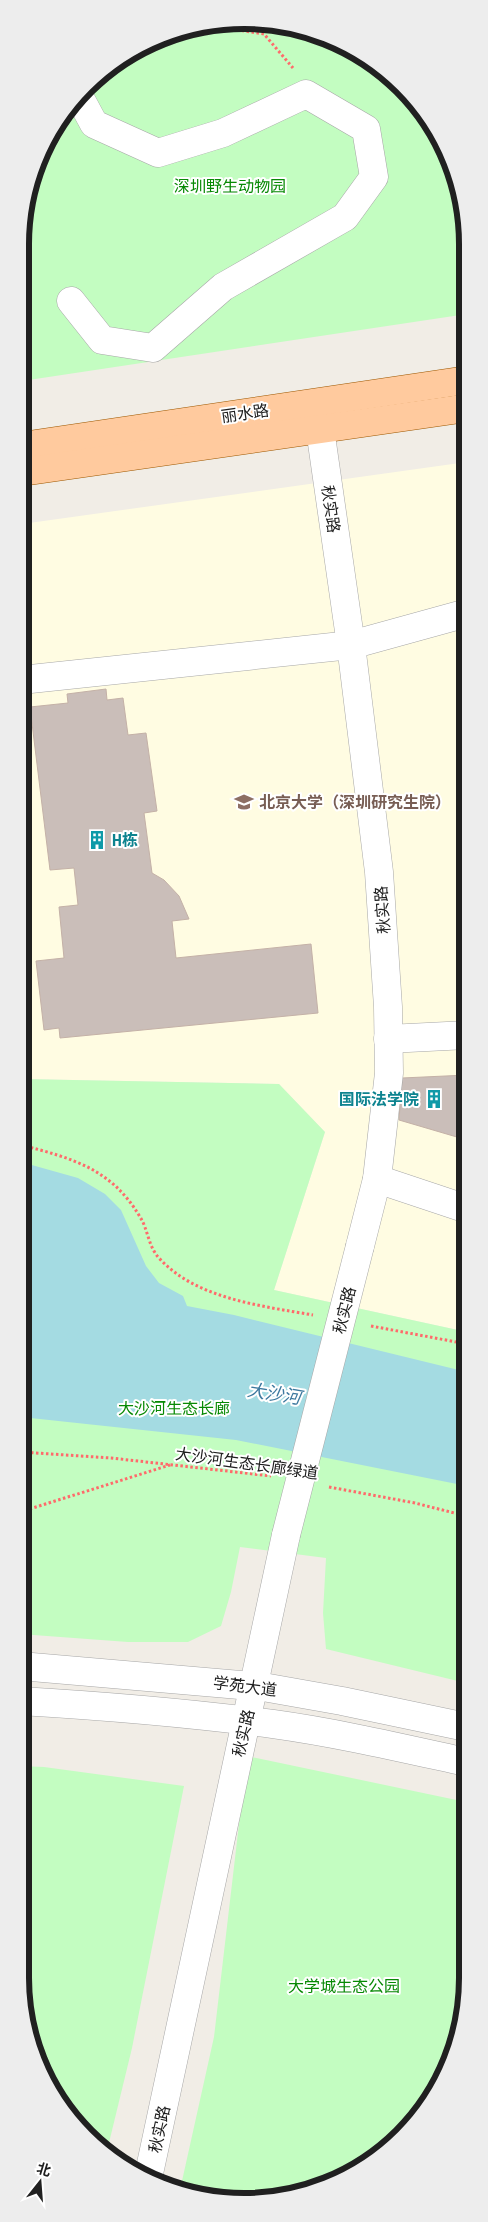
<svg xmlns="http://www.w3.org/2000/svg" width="488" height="2222" font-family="'Roboto Condensed','Noto Sans SC',sans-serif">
<rect width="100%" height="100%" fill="#f1ede6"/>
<polygon fill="#fffce2" points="467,462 467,1332 274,1290 325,1132 279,1084 21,1079 22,524"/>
<g fill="#c3fdc1">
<polygon points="273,22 343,43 403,86 451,158 467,229 467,314 22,381 22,215 50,132 107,66 186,28"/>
<polygon points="21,1079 279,1084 325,1132 274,1290 467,1332 466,1683 326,1649 323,1613 326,1558 240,1547 231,1592 221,1626 188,1642 128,1642 20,1634"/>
<polygon points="247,1756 466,1802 466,2007 438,2090 391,2147 316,2190 230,2202 180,2190 214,2037"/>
<polygon points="20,1766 44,1767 184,1786 132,2048 107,2151 85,2136 37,2063 20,1978"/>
</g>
<polygon fill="#a4dbe2" points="21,1162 78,1178 105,1194 121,1210 146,1266 159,1283 183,1296 187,1306 234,1315 467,1372 467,1486 236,1440 21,1417"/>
<g fill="#cabeb9" stroke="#c4b1a7">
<polygon points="106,689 107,700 123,698 128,735 146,733 157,811 144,813 152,873 164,880 179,896 189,919 172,921 176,958 311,944 318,1013 60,1038 59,1028 44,1030 36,961 64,958 59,907 78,905 74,868 50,870 30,707 68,703 67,694"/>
<polygon points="467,1075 467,1140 399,1120 402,1078"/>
</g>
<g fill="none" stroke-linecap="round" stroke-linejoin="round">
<g stroke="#a7a7a7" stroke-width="29">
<g id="minor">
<polyline points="71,301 102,340 153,348 223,287 345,217 374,177 366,129 306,94 223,133 158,153 94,124 80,98"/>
<polyline points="320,429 351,645 379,872 388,1007 389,1073 377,1179 360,1246"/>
<polyline points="21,680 351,645 467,613"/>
<polyline points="388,1039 467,1035"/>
<polyline points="377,1179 467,1209"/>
<polyline points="20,1666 263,1687 342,1701 466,1727"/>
<path d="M20,1701C105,1706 189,1713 273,1724C338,1733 402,1748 466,1762"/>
<polyline points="148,2178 286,1535"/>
</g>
</g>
<g stroke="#9d5800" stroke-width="29">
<g id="major">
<polyline points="22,446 467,380"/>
<polyline points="22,472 467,408"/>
</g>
</g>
<g stroke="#ff6a6b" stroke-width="3" stroke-dasharray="2.5 2.5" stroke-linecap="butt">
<polyline points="212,26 264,34 293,68"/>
<path d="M21,1145C72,1158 112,1169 140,1217C148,1229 148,1246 159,1258C196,1299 262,1306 313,1315"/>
<polyline points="371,1326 467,1344"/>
<polyline points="21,1452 111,1458 271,1476"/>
<polyline points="329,1487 415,1503 466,1516"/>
<polyline points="20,1512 170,1465"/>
</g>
<use href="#minor" stroke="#fff" stroke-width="28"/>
<use href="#major" stroke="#ffca9e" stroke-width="28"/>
<g stroke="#a7a7a7" stroke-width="29" stroke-linecap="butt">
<polyline id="minor-bridge" points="286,1535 360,1246"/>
</g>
<use href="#minor-bridge" stroke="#fff" stroke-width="28"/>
</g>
<defs>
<g id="university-bare" transform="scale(1.5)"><path d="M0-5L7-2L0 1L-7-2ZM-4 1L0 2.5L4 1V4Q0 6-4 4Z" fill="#8d6e63" stroke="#fff" stroke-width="2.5" paint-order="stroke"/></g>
<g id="building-bare" transform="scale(1.5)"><path d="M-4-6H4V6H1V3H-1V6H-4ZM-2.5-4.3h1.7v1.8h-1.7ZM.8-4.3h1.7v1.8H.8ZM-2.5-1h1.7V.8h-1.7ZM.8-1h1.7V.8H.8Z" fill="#0f9aa8" stroke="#fff" stroke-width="2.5" paint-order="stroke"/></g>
</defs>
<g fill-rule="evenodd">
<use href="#university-bare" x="244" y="802"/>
<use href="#building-bare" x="97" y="840"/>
<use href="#building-bare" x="434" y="1099"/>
</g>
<g text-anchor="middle" stroke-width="4" stroke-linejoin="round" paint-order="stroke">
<g font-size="16" fill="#078904" stroke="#fff">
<text x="230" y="192">深圳野生动物园</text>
<text x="174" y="1414">大沙河生态长廊</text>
<text x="344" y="1992">大学城生态公园</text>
</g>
<g font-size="16" fill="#202020" stroke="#fff">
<text transform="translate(245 413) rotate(-8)" y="6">丽水路</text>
<text transform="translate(331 509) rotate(82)" y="6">秋实路</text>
<text transform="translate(382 910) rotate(-94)" y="6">秋实路</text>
<text transform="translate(344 1310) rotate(-76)" y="6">秋实路</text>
<text transform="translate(247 1463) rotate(8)" y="6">大沙河生态长廊绿道</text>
<text transform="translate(245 1686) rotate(7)" y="6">学苑大道</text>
<text transform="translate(243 1733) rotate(-77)" y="6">秋实路</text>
<text transform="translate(159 2129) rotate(-78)" y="6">秋实路</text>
</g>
<g font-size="16" font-weight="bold" fill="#785e54" stroke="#fff" text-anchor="start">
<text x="259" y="808">北京大学（深圳研究生院）</text>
</g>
<g font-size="16" font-weight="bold" fill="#0d838f" stroke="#fff" text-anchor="start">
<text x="112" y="846">H栋</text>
<text x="419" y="1105" text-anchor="end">国际法学院</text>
</g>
<g font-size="18" font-style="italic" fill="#3d799f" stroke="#fff">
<text transform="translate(274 1394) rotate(9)" y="6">大沙河</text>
</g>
</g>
<path d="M0 0H488V2222H0ZM244 29H244A215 215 0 0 1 459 244V1978A215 215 0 0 1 244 2193H244A215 215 0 0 1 29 1978V244A215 215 0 0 1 244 29Z" fill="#ededed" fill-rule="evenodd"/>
<path fill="none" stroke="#202020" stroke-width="6" d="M244 29H244A215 215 0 0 1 459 244V1978A215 215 0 0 1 244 2193H244A215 215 0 0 1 29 1978V244A215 215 0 0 1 244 29Z"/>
<g transform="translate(40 2182) rotate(17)" stroke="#ffffff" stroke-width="4" paint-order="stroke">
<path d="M0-4L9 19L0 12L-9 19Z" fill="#202020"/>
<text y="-8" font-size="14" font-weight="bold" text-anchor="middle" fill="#202020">北</text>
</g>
</svg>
